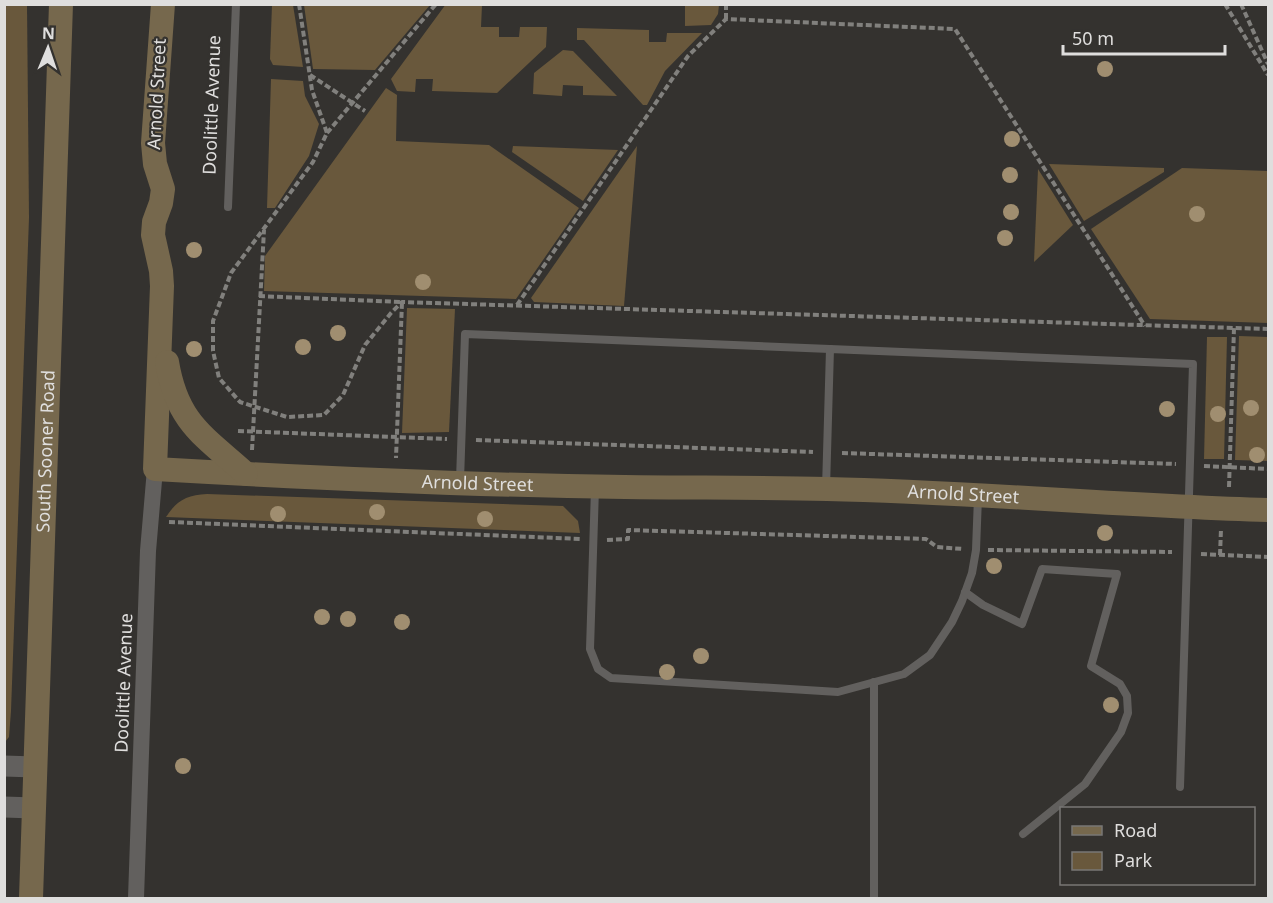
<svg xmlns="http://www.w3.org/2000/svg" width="1273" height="903" font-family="'Noto Sans',sans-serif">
<rect width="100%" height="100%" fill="#34322f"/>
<g fill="#69583c">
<polygon points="27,4 29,218 11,711 9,737 5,742 4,5"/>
<polygon points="446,4 482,5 481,27 499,27 499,37 519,37 520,27 547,27 546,47 497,93 432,91 433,79 416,79 415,92 397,91 391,79"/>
<polygon points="272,5 293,5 303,67 273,65 270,59"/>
<polygon points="304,5 304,4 430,5 375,70 313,69"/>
<polygon points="685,5 719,5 718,14 711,25 685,26"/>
<polygon points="577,28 649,30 649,42 666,42 667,33 702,33 665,71 647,105 643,105 584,40 577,40"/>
<polygon points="563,50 573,51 617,96 583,95 583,86 563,85 562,96 533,94 534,73"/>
<polygon points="271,79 303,81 305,96 319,124 309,156 275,208 267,208"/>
<polygon points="386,88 397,95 396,141 489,145 579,208 516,299 264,291 265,256"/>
<polygon points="513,146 618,150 583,201 512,152"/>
<polygon points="637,146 624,306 534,302 531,298"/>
<polygon points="1049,164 1164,168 1164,172 1084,221"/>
<polygon points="1182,168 1268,171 1268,323 1150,319 1091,229"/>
<polygon points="1038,169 1073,225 1034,262"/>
<polygon points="407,308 455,309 449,432 402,433"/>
<polygon points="1239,336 1268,337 1268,461 1235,460"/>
<polygon points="1207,337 1227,337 1224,459 1204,459"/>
<path d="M207,494L563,506L578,521L580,533L166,517C177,500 187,495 207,494Z"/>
</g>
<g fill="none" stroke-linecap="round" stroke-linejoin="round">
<g stroke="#81807d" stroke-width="4" stroke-dasharray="6 3" stroke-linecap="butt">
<polyline points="299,4 312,90 327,133 313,162 231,273 213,321 213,351 219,378 240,402 287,417 324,415 343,395 365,345 391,313 402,302 1268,329"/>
<polyline points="1225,4 1268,75"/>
<polyline points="1241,4 1268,64"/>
<polyline points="726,19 726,4"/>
<polyline points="310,75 365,111"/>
<polyline points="327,133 436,4"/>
<polyline points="259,296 402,302 396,458"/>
<polyline points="517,305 688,56 726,19 955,29 1145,326"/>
<polyline points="238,431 447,439"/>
<polyline points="476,440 813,452"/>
<polyline points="252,450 264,230"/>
<polyline points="842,453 1176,464"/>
<polyline points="1204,466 1268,469"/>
<polyline points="1229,487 1234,328"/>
<polyline points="169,522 581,539"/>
<polyline points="607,540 628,539 628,530 926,539 937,547 963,549"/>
<polyline points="988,550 1172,552"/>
<polyline points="1201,554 1268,557"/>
<polyline points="1220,555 1221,529"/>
</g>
<g stroke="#62605e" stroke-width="8">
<polyline points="228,207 236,4"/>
<polyline points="460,480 465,334 830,349"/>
<polyline points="595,488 590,649 598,669 611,678 838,692 904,674 930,655 952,622 962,601 972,573 976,550 978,497"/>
<polyline points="826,488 830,349 1193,364 1180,787"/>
<polyline points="965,592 983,605 1022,624 1042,569 1117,574 1091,666 1120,684 1127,696 1128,713 1121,732 1085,784 1023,834"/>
<polyline points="874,898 874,682"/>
</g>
<polyline stroke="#62605e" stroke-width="16" points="136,898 148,551 155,469"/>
<g stroke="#62605e" stroke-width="21">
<polyline points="4,766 35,767"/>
<polyline points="4,807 34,808"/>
</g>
<g stroke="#76684d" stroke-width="24">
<path id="s1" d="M163,4L153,143L155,164L163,189L161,203L154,222L153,235L161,271L162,286L155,469C311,478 468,485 625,487C692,488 759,487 827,489C974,492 1121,506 1268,510"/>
<path d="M167,362C177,423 204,436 246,474"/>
<path id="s2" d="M31,898L61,4"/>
</g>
</g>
<g fill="#a08e70">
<circle cx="1105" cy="69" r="8"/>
<circle cx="1012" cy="139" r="8"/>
<circle cx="1010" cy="175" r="8"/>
<circle cx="1011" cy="212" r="8"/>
<circle cx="1197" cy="214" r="8"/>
<circle cx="1005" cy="238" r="8"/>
<circle cx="194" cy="250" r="8"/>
<circle cx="423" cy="282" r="8"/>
<circle cx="338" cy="333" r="8"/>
<circle cx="303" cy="347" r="8"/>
<circle cx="194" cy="349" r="8"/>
<circle cx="1251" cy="408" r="8"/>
<circle cx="1167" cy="409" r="8"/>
<circle cx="1218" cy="414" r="8"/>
<circle cx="1257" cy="455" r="8"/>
<circle cx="377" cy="512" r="8"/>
<circle cx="278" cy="514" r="8"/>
<circle cx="485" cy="519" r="8"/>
<circle cx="1105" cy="533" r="8"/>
<circle cx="994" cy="566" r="8"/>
<circle cx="322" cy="617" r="8"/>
<circle cx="348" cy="619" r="8"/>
<circle cx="402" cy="622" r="8"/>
<circle cx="701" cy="656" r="8"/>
<circle cx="667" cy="672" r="8"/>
<circle cx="1111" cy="705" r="8"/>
<circle cx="183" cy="766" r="8"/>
</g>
<g text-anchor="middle" stroke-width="4.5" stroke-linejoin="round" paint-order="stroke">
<g font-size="18" fill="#dfdedd" stroke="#34322f">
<text transform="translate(157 94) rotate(-87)" y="6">Arnold Street</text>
<text transform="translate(212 105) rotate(-88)" y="6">Doolittle Avenue</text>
<text dy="6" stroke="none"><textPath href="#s2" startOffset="447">South Sooner Road</textPath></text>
<text dy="6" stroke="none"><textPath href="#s1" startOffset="792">Arnold Street</textPath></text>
<text dy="6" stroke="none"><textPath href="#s1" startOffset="1278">Arnold Street</textPath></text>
<text transform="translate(124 683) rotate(-88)" y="6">Doolittle Avenue</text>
</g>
</g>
<rect width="1273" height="903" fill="none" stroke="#dfdedd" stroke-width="12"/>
<rect x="1060" y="807" width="195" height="78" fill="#34322f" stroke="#787775" stroke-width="1.5"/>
<rect x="1072" y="826" width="30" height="9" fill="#76684d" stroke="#787775" stroke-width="1.5"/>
<text x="1114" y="837" font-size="18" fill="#dfdedd">Road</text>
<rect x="1072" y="852" width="30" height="18" fill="#69583c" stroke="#787775" stroke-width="1.5"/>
<text x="1114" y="867" font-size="18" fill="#dfdedd">Park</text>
<g transform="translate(48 48) rotate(2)" stroke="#34322f" stroke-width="4.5" paint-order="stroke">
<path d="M0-4.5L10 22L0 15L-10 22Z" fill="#dfdedd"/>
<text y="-9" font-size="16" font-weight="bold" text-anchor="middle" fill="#dfdedd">N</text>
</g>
<path d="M1063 45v9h162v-9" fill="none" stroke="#dfdedd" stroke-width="3"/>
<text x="1072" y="45" font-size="18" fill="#dfdedd" stroke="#34322f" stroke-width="4.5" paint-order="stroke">50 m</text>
</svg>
